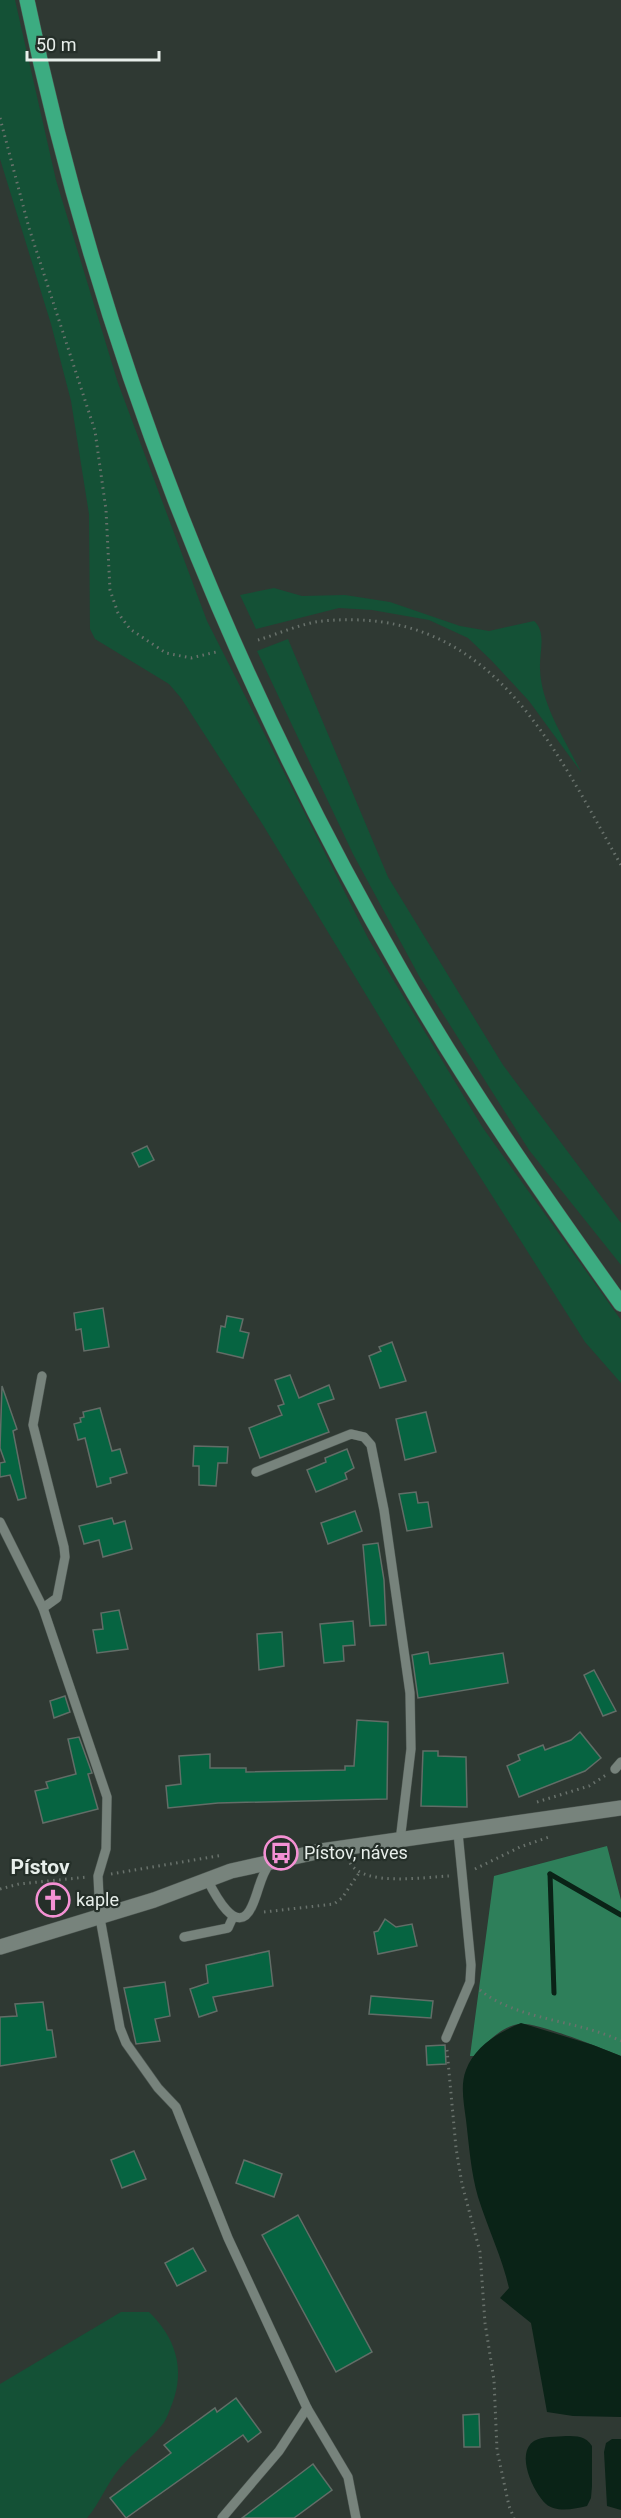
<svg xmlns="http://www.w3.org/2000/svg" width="621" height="2518" font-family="Roboto,sans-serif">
<rect width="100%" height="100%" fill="#2f3933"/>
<g fill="#145136">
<polygon points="0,0 15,0 56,180 118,383 207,621 368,938 483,1128 621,1320 621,1383 585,1342 402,1054 263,825 181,698 169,684 95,639 90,629 89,514 71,401 51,324 0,159"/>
<path d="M274,588L302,596L345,595L390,602L460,626L489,631L534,621C547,632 539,654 540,669C541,705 566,741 581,772L529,701L491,660L468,638L429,620L372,610L339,608L256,629L240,595Z"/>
<polygon points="288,639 388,877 503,1065 621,1223 621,1265 529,1150 419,976 353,854 257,651"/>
<path d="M121,2312H149C175,2337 186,2369 172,2404C169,2411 167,2419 162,2425C150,2440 133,2453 120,2468C107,2483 100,2503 87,2518H0V2384Z"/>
</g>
<path fill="#2e7f5a" d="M607,1846L621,1900V2056C603,2049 535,2021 519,2024C500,2027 487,2043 474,2056H470L494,1876Z"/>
<g fill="#0a2317">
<path d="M521,2023L593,2045L621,2056V2417L573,2416L547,2412L531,2323L500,2298L509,2288C502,2257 488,2229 478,2197C471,2173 469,2145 466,2120C464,2104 460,2085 466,2070C475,2046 499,2032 521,2023Z"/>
<path d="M566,2436C577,2436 586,2436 592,2446V2486L591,2498L587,2506C575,2509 556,2513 546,2504C533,2492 515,2453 534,2441C542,2436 557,2437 566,2436Z"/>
<polygon points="612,2439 621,2439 621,2510 607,2506 604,2452 606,2443"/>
</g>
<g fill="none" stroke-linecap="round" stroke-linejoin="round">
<g stroke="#0a2317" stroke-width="5">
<polyline points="550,1874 554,1993"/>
<polyline points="550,1874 621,1915"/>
</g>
</g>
<g fill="#066441" stroke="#626d67" stroke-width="1.5">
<polygon points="147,1146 154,1160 139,1167 132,1153"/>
<polygon points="103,1308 109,1347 84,1351 81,1329 76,1330 74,1313"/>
<polygon points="227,1316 243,1319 240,1331 249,1333 243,1358 217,1352 221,1326 225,1327"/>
<polygon points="392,1342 406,1381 380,1388 369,1356 381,1351 379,1347"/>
<polygon points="290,1375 299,1398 329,1385 334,1399 318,1404 329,1432 260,1458 249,1428 282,1415 278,1406 284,1404 275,1380"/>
<polygon points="2,1386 17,1429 13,1431 26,1498 18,1500 10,1475 0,1477 0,1463 5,1462 0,1448"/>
<polygon points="100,1408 112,1451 120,1449 127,1473 110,1478 111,1483 97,1487 85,1438 78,1440 74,1424 81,1422 80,1418 84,1417 83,1412"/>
<polygon points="426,1412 436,1452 405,1460 396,1419"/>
<polygon points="194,1446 228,1447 227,1463 218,1463 216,1486 199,1485 199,1466 193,1466"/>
<polygon points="347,1449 354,1468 345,1473 347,1479 316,1492 307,1470 326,1462 325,1458"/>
<polygon points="416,1492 418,1503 428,1502 432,1527 407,1531 399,1494"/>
<polygon points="355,1511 362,1531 328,1544 321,1523"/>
<polygon points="112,1518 114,1524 125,1521 132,1549 103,1557 99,1540 84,1544 79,1526"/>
<polygon points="378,1543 384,1580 386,1625 370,1626 363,1545"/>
<polygon points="119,1610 128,1649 97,1653 93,1630 103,1629 101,1613"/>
<polygon points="353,1621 355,1645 343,1646 344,1661 324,1663 320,1624"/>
<polygon points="282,1632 284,1666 259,1670 257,1634"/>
<polygon points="428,1652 430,1664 503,1653 508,1683 418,1698 412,1655"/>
<polygon points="594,1670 616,1711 603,1716 584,1675"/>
<polygon points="65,1696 70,1712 54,1718 50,1701"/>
<polygon points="357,1720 388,1722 387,1799 218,1803 168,1808 166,1786 181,1784 179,1756 210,1754 210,1768 246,1768 246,1772 345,1770 345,1766 354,1766"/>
<polygon points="580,1732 601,1758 585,1771 519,1797 507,1766 520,1760 518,1755 543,1745 545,1750 571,1740"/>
<polygon points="79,1737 92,1773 88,1774 98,1809 43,1823 35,1791 48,1788 46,1782 76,1774 68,1739"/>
<polygon points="423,1751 438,1751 438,1756 466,1757 467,1807 421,1806"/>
<polygon points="385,1919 396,1927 412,1924 417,1946 378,1954 374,1932 378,1931"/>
<polygon points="269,1951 273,1986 213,1997 217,2011 199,2017 190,1989 208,1983 206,1965"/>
<polygon points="165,1982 170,2016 155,2019 160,2041 136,2044 124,1988"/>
<polygon points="371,1996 433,2001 431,2018 369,2014"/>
<polygon points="43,2002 47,2030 52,2030 56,2057 0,2066 0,2017 17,2016 15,2004"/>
<polygon points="445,2045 446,2064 427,2065 426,2046"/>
<polygon points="134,2151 146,2179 122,2188 111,2160"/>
<polygon points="244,2160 282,2174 274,2197 236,2183"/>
<polygon points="298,2215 372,2352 336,2372 262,2235"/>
<polygon points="193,2248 206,2271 177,2286 165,2263"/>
<polygon points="236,2398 261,2432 248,2442 243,2435 126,2518 110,2498 171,2453 164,2445 215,2408 217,2412"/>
<polygon points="479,2414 480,2447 464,2447 463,2415"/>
<polygon points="313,2464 332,2490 294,2518 242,2518"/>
</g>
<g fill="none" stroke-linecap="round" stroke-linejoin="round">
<g stroke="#4d5651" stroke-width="10">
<g id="service">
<polyline points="42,1376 33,1425 64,1547 65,1557 57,1598 43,1608"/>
<polyline points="256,1472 351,1434 364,1437 371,1445 384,1510 410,1693 411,1749 400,1841"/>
<polyline points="0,1522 43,1608 107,1797 106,1849 98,1876 100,1918 120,2028 126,2043 158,2088 176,2107 228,2238 307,2408 279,2451 222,2518"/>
<polyline points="615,1769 621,1762"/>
<path d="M207,1879C213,1891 237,1940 252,1906C259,1891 260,1876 270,1863"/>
<polyline points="184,1937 228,1928 233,1917"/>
<polyline points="446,2038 470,1982 471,1965 458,1833"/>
<polyline points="307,2408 348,2477 356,2518"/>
</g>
</g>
<g stroke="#4d5651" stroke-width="16">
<polyline id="tertiary" points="0,1947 154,1900 231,1871 321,1851 621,1808"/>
</g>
<g stroke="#4d5651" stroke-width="16">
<path id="primary" d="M27,0C98,342 227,669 401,971C467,1087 544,1196 621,1304"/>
</g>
<g stroke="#69726c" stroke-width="3" stroke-dasharray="1.5 4.5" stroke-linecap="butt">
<polyline points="0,118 29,228 95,431 106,510 110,590 118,613 130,629 166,653 191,658 216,652"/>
<path d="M258,640C278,634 302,623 323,621C490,605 551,742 621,865"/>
<polyline points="537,1802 589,1786 606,1775"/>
<path d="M350,1863C364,1887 424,1877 449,1876"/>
<polyline points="475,1869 520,1847 552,1836"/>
<polyline points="111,1874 223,1855"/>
<polyline points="0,1889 19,1884 87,1877"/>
<polyline points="264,1912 334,1904 342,1898 359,1873"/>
<path d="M480,1990C516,2020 578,2020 621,2041"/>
<polyline points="447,2050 456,2148 462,2184 480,2252 485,2323 494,2380 497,2450 509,2506 514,2518"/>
</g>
<use href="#service" stroke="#77837c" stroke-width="9"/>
<use href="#tertiary" stroke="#77837c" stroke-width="15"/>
<use href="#primary" stroke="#3cac81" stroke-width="15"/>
</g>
<defs>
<g id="bus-ring" transform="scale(1.725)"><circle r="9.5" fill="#252f29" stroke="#f491d4" stroke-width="1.5"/><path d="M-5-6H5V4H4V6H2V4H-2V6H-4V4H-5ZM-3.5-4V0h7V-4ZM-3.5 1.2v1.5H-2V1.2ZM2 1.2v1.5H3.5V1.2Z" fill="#f491d4"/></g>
<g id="church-ring" transform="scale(1.725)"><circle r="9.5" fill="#252f29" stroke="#f491d4" stroke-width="1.5"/><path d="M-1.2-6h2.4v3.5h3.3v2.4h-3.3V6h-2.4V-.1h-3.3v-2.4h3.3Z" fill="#f491d4"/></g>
</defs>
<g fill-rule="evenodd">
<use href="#bus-ring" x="281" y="1853"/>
<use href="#church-ring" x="53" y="1900"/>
</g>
<g text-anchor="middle" stroke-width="4.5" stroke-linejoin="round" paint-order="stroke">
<g font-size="18" fill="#e7eeea" stroke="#252f29" text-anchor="start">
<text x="304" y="1859">Pístov, náves</text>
<text x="76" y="1906">kaple</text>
</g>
<g font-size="21" font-weight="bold" fill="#e7eeea" stroke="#252f29">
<text x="40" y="1874">Pístov</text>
</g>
</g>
<path d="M27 51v9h132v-9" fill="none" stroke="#e7eeea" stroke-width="3"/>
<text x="36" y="51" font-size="18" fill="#e7eeea" stroke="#252f29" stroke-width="4.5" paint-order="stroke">50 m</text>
</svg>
